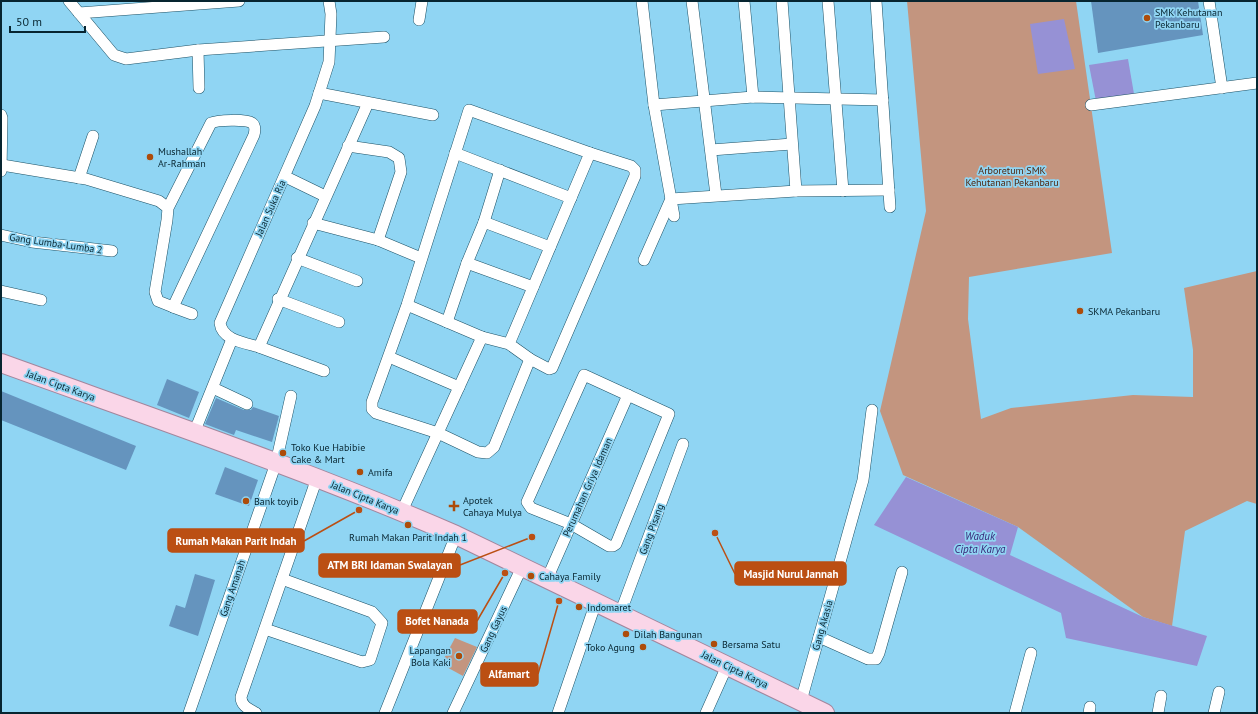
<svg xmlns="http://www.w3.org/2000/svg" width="1258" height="714" font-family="'PT Sans',sans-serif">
<rect width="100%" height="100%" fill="#90d5f3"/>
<g fill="#c3957f">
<polygon points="907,1 1076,1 1112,253 969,277 968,319 981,419 1011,408 1133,395 1193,397 1193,350 1184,288 1257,271 1257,504 1247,501 1185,531 1172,626 1143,617 1018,527 903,475 880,411 926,211"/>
<polygon points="455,638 477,647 463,676 441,664"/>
</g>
<g fill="#9691d5">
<polygon points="1064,19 1075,69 1038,74 1030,24"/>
<polygon points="1128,59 1134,94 1096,101 1089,65"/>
<polygon points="906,477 1018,527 1010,555 1143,617 1207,636 1197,666 1066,638 1061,613 874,525"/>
</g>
<g fill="#6594be">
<polygon points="1091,1 1198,1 1203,35 1098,53"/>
<polygon points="167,379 199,392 189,418 157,405"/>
<polygon points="1,391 136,446 126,470 1,420"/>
<polygon points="216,398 244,410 251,410 253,407 279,416 272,442 236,430 234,435 205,424"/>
<polygon points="225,467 258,480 249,506 215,494"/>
<polygon points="195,574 215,580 198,636 169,626 176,605 185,608"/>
</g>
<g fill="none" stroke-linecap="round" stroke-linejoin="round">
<g stroke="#1c5166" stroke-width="12">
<g id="street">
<polyline points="69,1 114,55 126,59 198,50 384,37"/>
<path d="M329,1L331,14L329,62L315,106L220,323C222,340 245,343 259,347L368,103"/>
<polyline points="642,1 654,105 674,216"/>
<polyline points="692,1 716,195"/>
<polyline points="744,1 753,97"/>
<polyline points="782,1 796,191"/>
<polyline points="828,1 843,191"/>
<polyline points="876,1 890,207"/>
<polyline points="1209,1 1222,88"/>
<polyline points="79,13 239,1"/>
<polyline points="419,20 422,1"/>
<polyline points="198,50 199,88"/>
<polyline points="319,93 433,115"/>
<polyline points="654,105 753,97 883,100"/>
<polyline points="1091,105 1257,83"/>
<polyline points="1,115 2,118 1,171"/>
<polyline points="348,146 389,152 399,158 401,172 378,240"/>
<polyline points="711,150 792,144"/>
<polyline points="455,153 571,198"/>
<path d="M2,165L86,179L159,201L168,208L167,220L155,292L158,301L173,307L254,135C255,131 256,126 252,123C246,119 217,120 211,123L168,208"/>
<polyline points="79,178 93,136"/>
<polyline points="290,179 325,196"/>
<polyline points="484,222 550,247"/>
<polyline points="313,223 378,240 421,258"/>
<polyline points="1,235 32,242 112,251"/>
<polyline points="297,258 357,281"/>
<polyline points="644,260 671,199 796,191 889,190"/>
<polyline points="467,263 484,222 500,170"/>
<polyline points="1,291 41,300"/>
<polyline points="278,299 339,322"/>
<polyline points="407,305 482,337 509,344 530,359 494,447 487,453 478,452 438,433 376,413 372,409 372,402 407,305 469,110 590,153 509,344"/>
<polyline points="173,307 192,314"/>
<polyline points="447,322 467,263 533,287"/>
<polyline points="259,347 324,371"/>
<polyline points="389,357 459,387"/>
<polyline points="530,359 549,369 552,368 635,176 635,170 631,166 590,153"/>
<polygon points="584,375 669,414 616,544 613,546 609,546 571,524 531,508 527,502"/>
<polyline points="213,388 247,404"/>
<polyline points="194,433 232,339"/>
<polyline points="402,511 482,337"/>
<polyline points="547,579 628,395"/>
<polyline points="620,614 683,444"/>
<polyline points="265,629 362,662 370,660 382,623 372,612 282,579"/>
<polyline points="819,637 868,659 876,659 879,653 902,572"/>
<polyline points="801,701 863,480 872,410"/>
<polyline points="189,713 276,463 291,396"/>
<path d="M256,713C249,709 241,706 241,697L317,478"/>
<polyline points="385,713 456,535"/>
<polyline points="453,713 522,567"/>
<polyline points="558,713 596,602"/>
<polyline points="706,713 727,666"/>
<polyline points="1015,713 1031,653"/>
<polyline points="1089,713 1090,707"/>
<polyline points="1158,713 1161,696"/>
<polyline points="1214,713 1219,692"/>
</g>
</g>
<g stroke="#a2869d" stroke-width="20">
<path id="primary" d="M1,363C153,418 307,470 456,535L825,713"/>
</g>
<use href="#street" stroke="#fff" stroke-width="11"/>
<use href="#primary" stroke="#fad6e8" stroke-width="18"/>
</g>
<g fill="#ad4c0a" stroke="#90d5f3" stroke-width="1.5">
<circle cx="1147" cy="18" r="4"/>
<circle cx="150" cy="157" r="4"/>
<circle cx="1080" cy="311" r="4"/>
<circle cx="283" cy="453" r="4"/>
<circle cx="360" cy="472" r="4"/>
<circle cx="246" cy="501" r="4"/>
<path d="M452 500h4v4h4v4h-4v4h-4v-4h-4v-4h4z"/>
<circle cx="408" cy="525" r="4"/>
<circle cx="531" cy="576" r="4"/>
<circle cx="579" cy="607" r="4"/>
<circle cx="626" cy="634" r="4"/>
<circle cx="714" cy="644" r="4"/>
<circle cx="643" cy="647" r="4"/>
<circle cx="459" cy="656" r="4"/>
</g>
<g text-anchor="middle" stroke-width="3.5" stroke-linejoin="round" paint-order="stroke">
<g font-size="10" fill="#072530" stroke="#90d5f3" text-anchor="start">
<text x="1155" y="16">SMK Kehutanan<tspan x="1155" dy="12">Pekanbaru</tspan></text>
<text x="158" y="155">Mushallah<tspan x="158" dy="12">Ar-Rahman</tspan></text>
<text x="1088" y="315">SKMA Pekanbaru</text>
<text x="291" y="451">Toko Kue Habibie<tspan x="291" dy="12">Cake &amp; Mart</tspan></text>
<text x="368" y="476">Amifa</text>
<text x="463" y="504">Apotek<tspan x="463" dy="12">Cahaya Mulya</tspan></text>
<text x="254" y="505">Bank toyib</text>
<text x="408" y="541" text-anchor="middle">Rumah Makan Parit Indah 1</text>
<text x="539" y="580">Cahaya Family</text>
<text x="587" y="611">Indomaret</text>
<text x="634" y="638">Dilah Bangunan</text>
<text x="722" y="648">Bersama Satu</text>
<text x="635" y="651" text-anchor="end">Toko Agung</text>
<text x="451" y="654" text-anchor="end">Lapangan<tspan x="451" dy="12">Bola Kaki</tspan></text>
</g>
<g font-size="10" fill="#4d1f05" stroke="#90d5f3">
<text x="1012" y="174">Arboretum SMK<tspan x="1012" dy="12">Kehutanan Pekanbaru</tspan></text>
</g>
<g font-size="10" fill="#072530" stroke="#90d5f3">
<text transform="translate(270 208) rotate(-66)" y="4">Jalan Suka Ria</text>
<text transform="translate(56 243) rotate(8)" y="4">Gang Lumba-Lumba 2</text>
<text transform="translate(61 385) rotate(20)" y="4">Jalan Cipta Karya</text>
<text transform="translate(587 487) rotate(-66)" y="4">Perumahan Griya Idaman</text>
<text transform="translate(365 497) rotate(22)" y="4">Jalan Cipta Karya</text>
<text transform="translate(651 529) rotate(-70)" y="4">Gang Pisang</text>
<text transform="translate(232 588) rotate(-71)" y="4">Gang Amanah</text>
<text transform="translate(822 625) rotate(-74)" y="4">Gang Akasia</text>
<text transform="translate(493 629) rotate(-65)" y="4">Gang Gayus</text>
<text transform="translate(735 669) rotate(26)" y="4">Jalan Cipta Karya</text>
</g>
<g font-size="11" font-style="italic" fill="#382877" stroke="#90d5f3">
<text x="980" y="540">Waduk<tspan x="980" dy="13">Cipta Karya</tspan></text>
</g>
</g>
<path fill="none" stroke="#bb4f13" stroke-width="1.5" d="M359 510L304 541M532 537L460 565M715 533L735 574M505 573L477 621M559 601L538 674"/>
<g fill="#bb4f13" stroke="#90d5f3" stroke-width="1.5">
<circle cx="359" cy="510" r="4"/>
<circle cx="532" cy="537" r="4"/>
<circle cx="715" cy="533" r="4"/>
<circle cx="505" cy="573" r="4"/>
<circle cx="559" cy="601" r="4"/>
</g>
<g fill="#bb4f13" stroke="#bb4f13" stroke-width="1.5">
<rect x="168" y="529" width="136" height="23" rx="4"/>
<rect x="319" y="554" width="141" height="23" rx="4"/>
<rect x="735" y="562" width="111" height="23" rx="4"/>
<rect x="398" y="610" width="79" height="23" rx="4"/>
<rect x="481" y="663" width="57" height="23" rx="4"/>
</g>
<g font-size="11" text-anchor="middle" font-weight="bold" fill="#fff">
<text x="236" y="545">Rumah Makan Parit Indah</text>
<text x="390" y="569">ATM BRI Idaman Swalayan</text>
<text x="791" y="578">Masjid Nurul Jannah</text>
<text x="437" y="625">Bofet Nanada</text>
<text x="509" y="678">Alfamart</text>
</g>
<rect width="1258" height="714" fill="none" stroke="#072530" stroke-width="4"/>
<path d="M10 26v6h75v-6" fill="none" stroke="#072530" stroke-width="2"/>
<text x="16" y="26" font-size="12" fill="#072530" stroke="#90d5f3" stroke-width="3" paint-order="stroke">50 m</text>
</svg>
